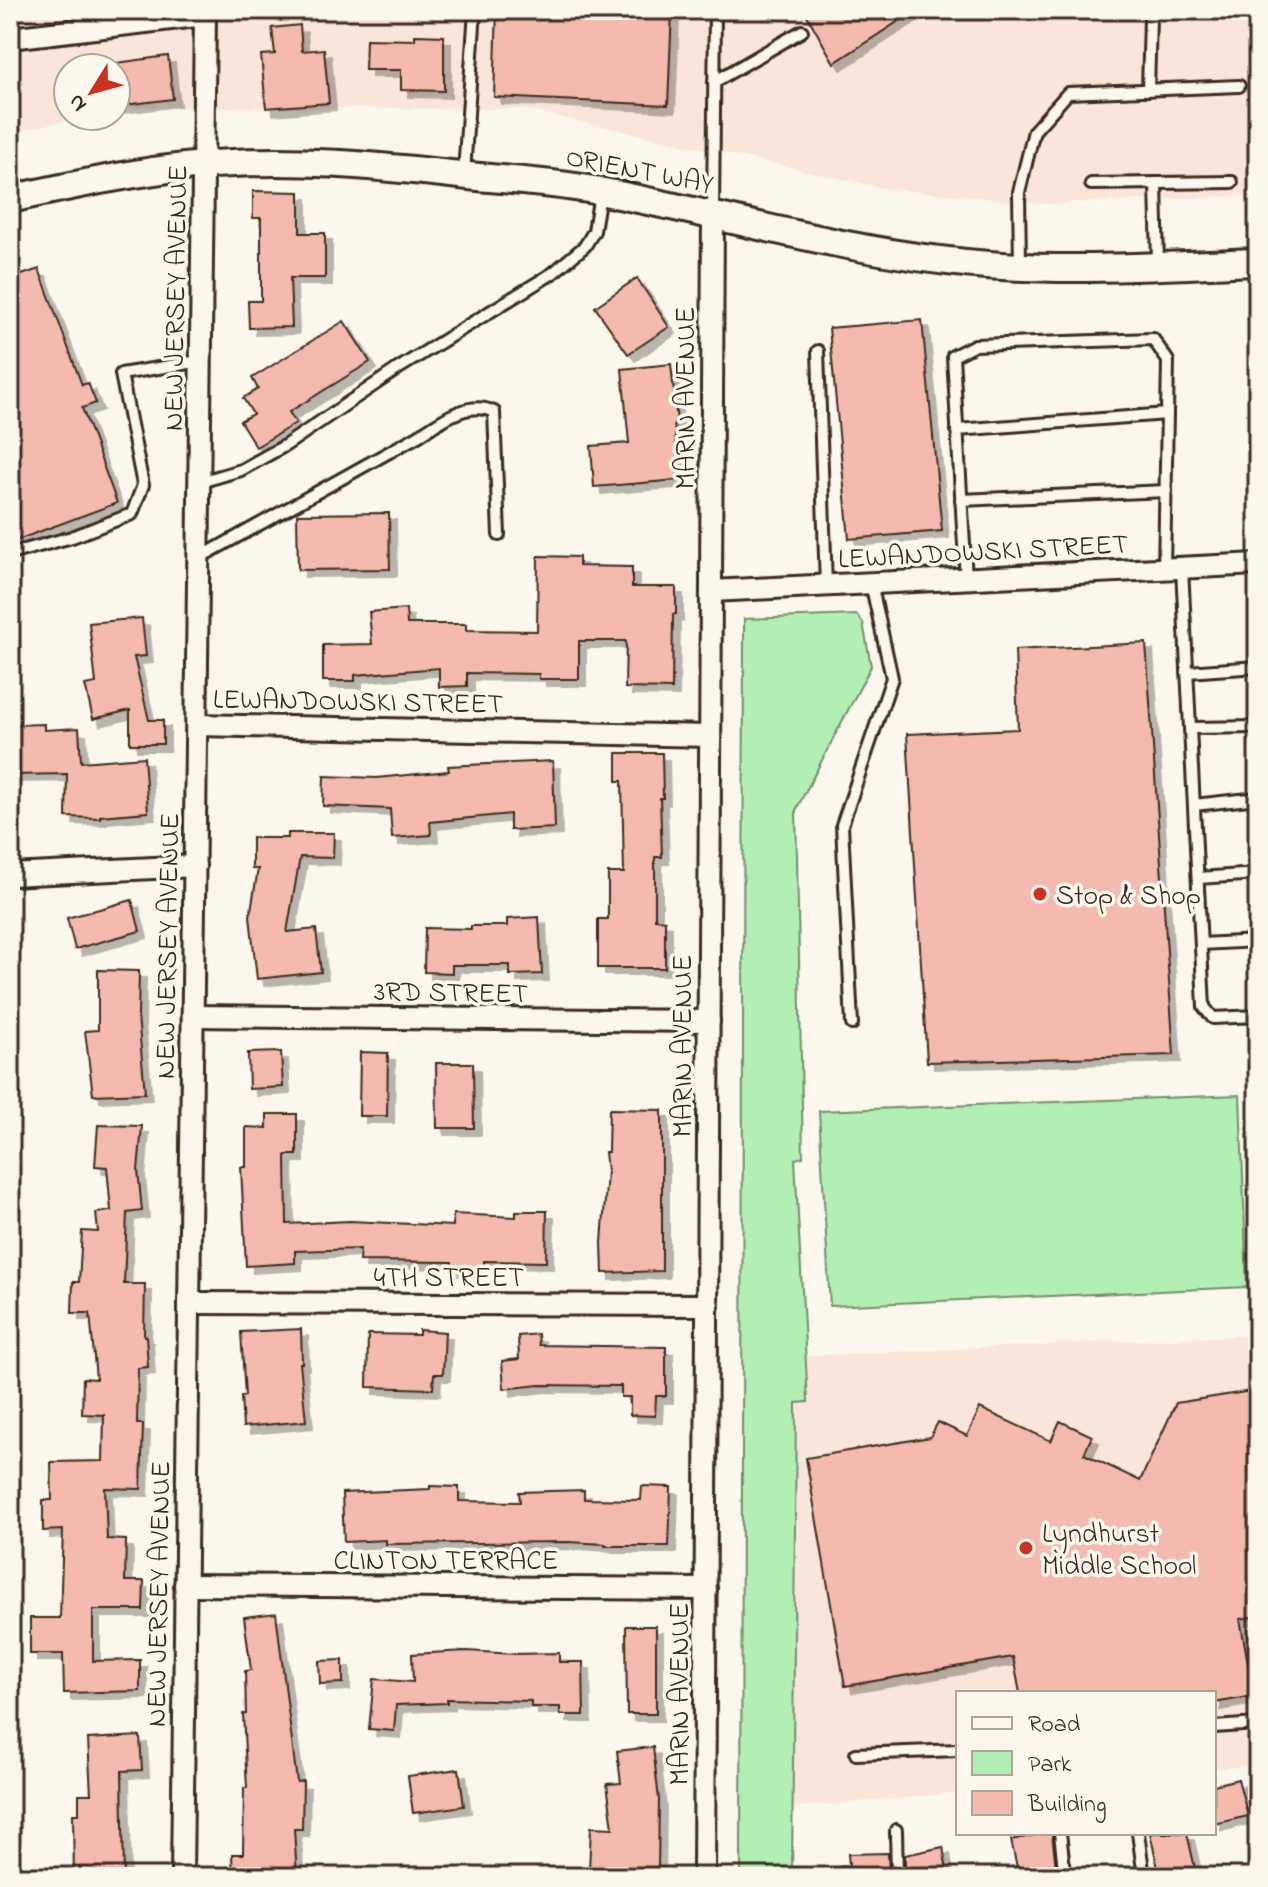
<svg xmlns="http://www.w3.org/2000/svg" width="1268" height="1887" font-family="'Indie Flower',sans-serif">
<defs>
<filter id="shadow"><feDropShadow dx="7" dy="7" stdDeviation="0" flood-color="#0004"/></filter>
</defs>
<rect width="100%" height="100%" fill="#fbf7ec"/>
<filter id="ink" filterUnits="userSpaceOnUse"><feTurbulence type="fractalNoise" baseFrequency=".0125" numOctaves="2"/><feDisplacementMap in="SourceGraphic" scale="16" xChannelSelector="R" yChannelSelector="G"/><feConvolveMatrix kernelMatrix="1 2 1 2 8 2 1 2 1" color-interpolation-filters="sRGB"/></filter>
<g filter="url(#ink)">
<g fill="#f9e5da">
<polygon points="10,10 1258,10 1258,195 1049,204 883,188 523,109 132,107 116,111 116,68 68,68 68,116 90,116 16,131 10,129"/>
<polygon points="1258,1335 1258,1765 1214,1769 1214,1693 958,1693 958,1793 791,1808 796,1402 808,1402 807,1356"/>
</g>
<g fill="#b2efb5" stroke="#768c6a" stroke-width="2">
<polygon points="857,615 863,623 871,666 796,810 803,1157 795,1159 808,1402 796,1403 792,1877 741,1877 744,619"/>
<polygon points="1240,1095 1247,1287 830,1306 819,1111"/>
</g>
<g fill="#f5baaf" stroke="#3b2a1e" stroke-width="2" filter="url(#shadow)">
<polygon points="497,10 672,10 668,105 494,97"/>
<polygon points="804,10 916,10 834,63"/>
<polygon points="300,25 302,51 324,49 329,103 266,108 261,55 275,54 272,28"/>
<polygon points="415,35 444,36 444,91 401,90 401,70 365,70 366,39 415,40"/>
<polygon points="168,56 173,99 116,106 116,63"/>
<polygon points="253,191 300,192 300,233 325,233 325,278 290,278 292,327 249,328 248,301 261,301 261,218 253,218"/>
<polygon points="39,269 82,385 88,383 96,403 82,408 117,503 17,540 10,521 10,279"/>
<polygon points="637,278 669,327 628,354 595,307"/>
<polygon points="922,320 942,531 849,539 829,328"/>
<polygon points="344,321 370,362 289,412 296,423 256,447 240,421 253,414 243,398 258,389 252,378"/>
<polygon points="671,364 677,422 674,422 679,480 594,487 591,446 629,443 622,369"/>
<polygon points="389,513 390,569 298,570 297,514"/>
<polygon points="538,556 579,557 579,566 632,567 632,587 676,587 676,614 673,614 672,689 625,688 626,641 579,641 579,679 539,679 539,674 467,673 467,686 439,687 439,668 355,675 355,681 323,681 323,645 372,644 369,612 406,609 407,624 466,624 466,630 537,631"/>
<polygon points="142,618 146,656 134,657 149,720 163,720 163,744 130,744 130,710 93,719 85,685 96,683 89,623"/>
<polygon points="1146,643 1174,1055 927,1062 907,734 1018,729 1015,650"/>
<polygon points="44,724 44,730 79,728 81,762 144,757 148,812 100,816 100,818 66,817 67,774 10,775 10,725"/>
<polygon points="617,753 662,753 663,798 660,798 662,857 655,857 655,919 665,920 665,968 598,968 598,919 608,919 608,873 624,873 622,781 617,781"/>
<polygon points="553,761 555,828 510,830 510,814 430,822 431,835 392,838 390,809 323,806 324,776 376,778 449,771 448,766"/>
<polygon points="288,833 334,833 333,858 300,857 287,932 316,929 321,972 257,979 250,916 258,869 252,869 252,838 288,838"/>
<polygon points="132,900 140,931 75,949 67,918"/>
<polygon points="539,917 542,974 510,975 510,965 452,965 452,973 424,972 425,928 471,929 471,926 507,926 507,919"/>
<polygon points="98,970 139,971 138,1016 145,1093 93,1095 85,1031 98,1030"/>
<polygon points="281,1052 283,1087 249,1089 248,1053"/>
<polygon points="360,1052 388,1053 387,1116 359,1116"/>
<polygon points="436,1063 473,1063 474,1128 437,1128"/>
<polygon points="609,1109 662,1110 662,1271 603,1273 602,1243 607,1171 605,1152 608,1152"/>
<polygon points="267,1114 297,1114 297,1155 286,1155 287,1224 350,1221 453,1226 453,1214 516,1217 516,1211 547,1211 546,1262 484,1261 484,1270 451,1269 452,1262 359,1261 360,1249 295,1251 295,1263 246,1266 241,1167 246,1167 246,1127 267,1128"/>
<polygon points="98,1125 142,1126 138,1170 142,1211 127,1213 124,1284 145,1284 144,1336 146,1336 148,1367 138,1368 137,1424 143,1424 141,1489 105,1488 107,1539 126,1540 125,1581 144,1581 143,1610 93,1610 93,1661 140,1660 140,1691 64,1693 63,1654 30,1654 30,1618 60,1618 63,1530 43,1531 43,1500 52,1500 51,1462 103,1461 104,1415 82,1414 83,1378 96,1379 90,1313 72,1313 73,1282 79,1282 82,1231 98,1232 96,1213 111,1211 107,1167 95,1166"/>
<polygon points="301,1329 302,1363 300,1363 306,1421 243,1427 241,1397 245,1396 241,1332"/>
<polygon points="419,1330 445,1332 443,1374 434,1374 433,1389 367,1387 368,1334 419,1335"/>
<polygon points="538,1334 539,1345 666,1347 666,1396 656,1396 655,1416 630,1415 630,1397 621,1397 621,1386 539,1385 504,1389 502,1361 519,1359 518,1336"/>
<polygon points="1258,1390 1258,1616 1240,1619 1254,1696 1214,1703 1214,1693 1020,1693 1013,1657 845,1686 806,1458 930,1437 938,1422 967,1436 980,1408 1051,1441 1060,1421 1092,1436 1084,1454 1140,1481 1176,1403"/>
<polygon points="430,1486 459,1487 459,1501 520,1502 519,1492 584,1490 584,1499 641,1500 642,1486 671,1487 669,1546 605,1546 605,1544 568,1542 386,1544 386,1540 344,1542 342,1493 430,1489"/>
<polygon points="276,1613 297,1782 303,1781 302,1829 294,1829 297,1877 233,1877 232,1854 243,1854 244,1788 247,1788 243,1714 246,1714 245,1671 251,1670 244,1617"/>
<polygon points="626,1626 656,1626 656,1714 627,1714"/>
<polygon points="467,1651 514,1654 559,1653 559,1662 583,1662 584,1715 560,1715 560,1707 531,1707 531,1701 447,1699 447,1703 396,1705 394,1731 369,1729 374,1679 413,1682 412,1654"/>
<polygon points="343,1660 343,1683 320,1684 319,1661"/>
<polygon points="140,1736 142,1770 122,1771 124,1877 74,1877 73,1814 79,1814 79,1794 91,1794 88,1739"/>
<polygon points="653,1747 659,1800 658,1872 589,1870 591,1827 613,1828 607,1784 621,1783 617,1751"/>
<polygon points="459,1769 464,1806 413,1813 408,1776"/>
<polygon points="1238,1779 1248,1816 1214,1824 1214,1785"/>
<polygon points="1046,1833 1052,1833 1057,1877 1019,1877 1011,1840"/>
<polygon points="1150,1833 1187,1833 1197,1877 1160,1877"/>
<polygon points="943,1847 948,1877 905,1877 905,1855"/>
<polygon points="888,1853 889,1877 841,1877 840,1867 849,1865 848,1854"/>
</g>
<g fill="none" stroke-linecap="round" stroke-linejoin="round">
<g stroke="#3b2a1e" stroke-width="16">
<g id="service">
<polyline points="714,82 802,31"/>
<polyline points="1148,90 1150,18 1154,10"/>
<polyline points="464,173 475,10"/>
<polyline points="1156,183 1232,182"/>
<polyline points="1091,184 1156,183 1158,264"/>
<polyline points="713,212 715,10"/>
<polyline points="1020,264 1019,192 1034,131 1068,93 1239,86"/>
<polyline points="818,351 826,586"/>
<polyline points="957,430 1167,414"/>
<polyline points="200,482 241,470 286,445 399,368 553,273 585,246 594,231 600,194"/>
<polyline points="961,500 1166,491"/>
<polyline points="10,554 72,537 132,514 143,485 121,374 201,361"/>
<path d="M199,558L418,436C438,423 468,399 494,412L499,535"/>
<polyline points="1182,568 1204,1007 1213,1018 1258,1016"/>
<polyline points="966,579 953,356 975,345 1153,339 1168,361 1164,569"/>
<polyline points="1187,672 1258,667"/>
<polyline points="1190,728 1258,727"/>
<polyline points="1194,805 1258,798"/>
<polyline points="1198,878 1258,874"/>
<polyline points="1201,944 1258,941"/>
<polyline points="852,1024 842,825 892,678 871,583"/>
<polyline points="1214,1727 1258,1724"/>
<polyline points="856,1754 958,1750"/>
<polyline points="896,1830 897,1877"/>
<polyline points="1060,1833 1065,1877"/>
<polyline points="1138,1833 1144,1877"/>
</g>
</g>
<g stroke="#3b2a1e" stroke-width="26">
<g id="minor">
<polyline points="10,38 205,15 182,1877"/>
<polyline points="711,591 1258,564"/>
<polyline points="197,725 710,736"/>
<polyline points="10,875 195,866"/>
<polyline points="193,1016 709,1021"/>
<polyline points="189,1303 708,1305"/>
<polyline points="185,1585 706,1589"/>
<polyline points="704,1877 713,214"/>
</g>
</g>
<g stroke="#3b2a1e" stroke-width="32">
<path id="tertiary" d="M10,199C74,185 138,171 203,165C292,157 380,166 469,176C508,180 549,182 588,189C709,211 826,247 948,261C1051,274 1155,266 1258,262"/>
</g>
<use href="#service" stroke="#fbf7ec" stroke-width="10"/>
<use href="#minor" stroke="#fbf7ec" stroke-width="20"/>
<use href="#tertiary" stroke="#fbf7ec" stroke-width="26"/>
</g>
</g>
<g fill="#c8321e" stroke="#fbf7ec" stroke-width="3">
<circle cx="1040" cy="894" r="8"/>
<circle cx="1026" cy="1548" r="8"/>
</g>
<g text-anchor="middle" stroke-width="7" stroke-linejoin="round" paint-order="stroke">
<g font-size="28" fill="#3b2a1e" stroke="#fbf7ec">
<text transform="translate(640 169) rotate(11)" y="10">ORIENT WAY</text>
<text transform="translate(174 298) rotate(-89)" y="10">NEW JERSEY AVENUE</text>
<text transform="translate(684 398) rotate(-90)" y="10">MARIN AVENUE</text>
<text transform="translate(983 550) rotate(-3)" y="10">LEWANDOWSKI STREET</text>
<text transform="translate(358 700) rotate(1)" y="10">LEWANDOWSKI STREET</text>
<text transform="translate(166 946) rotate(-89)" y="10">NEW JERSEY AVENUE</text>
<text transform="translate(451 991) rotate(1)" y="10">3RD STREET</text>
<text transform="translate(681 1046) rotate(-90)" y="10">MARIN AVENUE</text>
<text x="449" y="1286">4TH STREET</text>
<text x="446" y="1569">CLINTON TERRACE</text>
<text transform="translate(157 1594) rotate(-89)" y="10">NEW JERSEY AVENUE</text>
<text transform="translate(678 1694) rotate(-90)" y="10">MARIN AVENUE</text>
</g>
<g font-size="28" fill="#3b2a1e" stroke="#fbf7ec" text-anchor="start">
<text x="1056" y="904">Stop &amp; Shop</text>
<text x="1042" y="1542">Lyndhurst<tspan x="1042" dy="32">Middle School</tspan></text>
</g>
</g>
<rect width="1268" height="1887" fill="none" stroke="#fbf7ec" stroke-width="40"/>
<rect x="20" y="20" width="1228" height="1847" fill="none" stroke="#3b2a1e" stroke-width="3" filter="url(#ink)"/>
<rect x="956" y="1691" width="260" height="144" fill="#fbf7ec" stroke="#aea59a" stroke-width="2"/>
<rect x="972" y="1717" width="40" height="12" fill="#fbf7ec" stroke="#aea59a" stroke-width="2"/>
<text x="1028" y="1731" font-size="24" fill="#3b2a1e">Road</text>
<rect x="972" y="1751" width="40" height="24" fill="#b2efb5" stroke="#aea59a" stroke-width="2"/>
<text x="1028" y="1771" font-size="24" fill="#3b2a1e">Park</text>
<rect x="972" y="1791" width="40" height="24" fill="#f5baaf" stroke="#aea59a" stroke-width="2"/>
<text x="1028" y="1811" font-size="24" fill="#3b2a1e">Building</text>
<g transform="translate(92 92) rotate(233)"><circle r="38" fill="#fbf7ec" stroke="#aea59a" stroke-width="2"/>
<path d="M0-6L14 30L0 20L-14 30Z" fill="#c8321e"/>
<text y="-12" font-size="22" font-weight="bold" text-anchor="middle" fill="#3b2a1e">N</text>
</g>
</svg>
